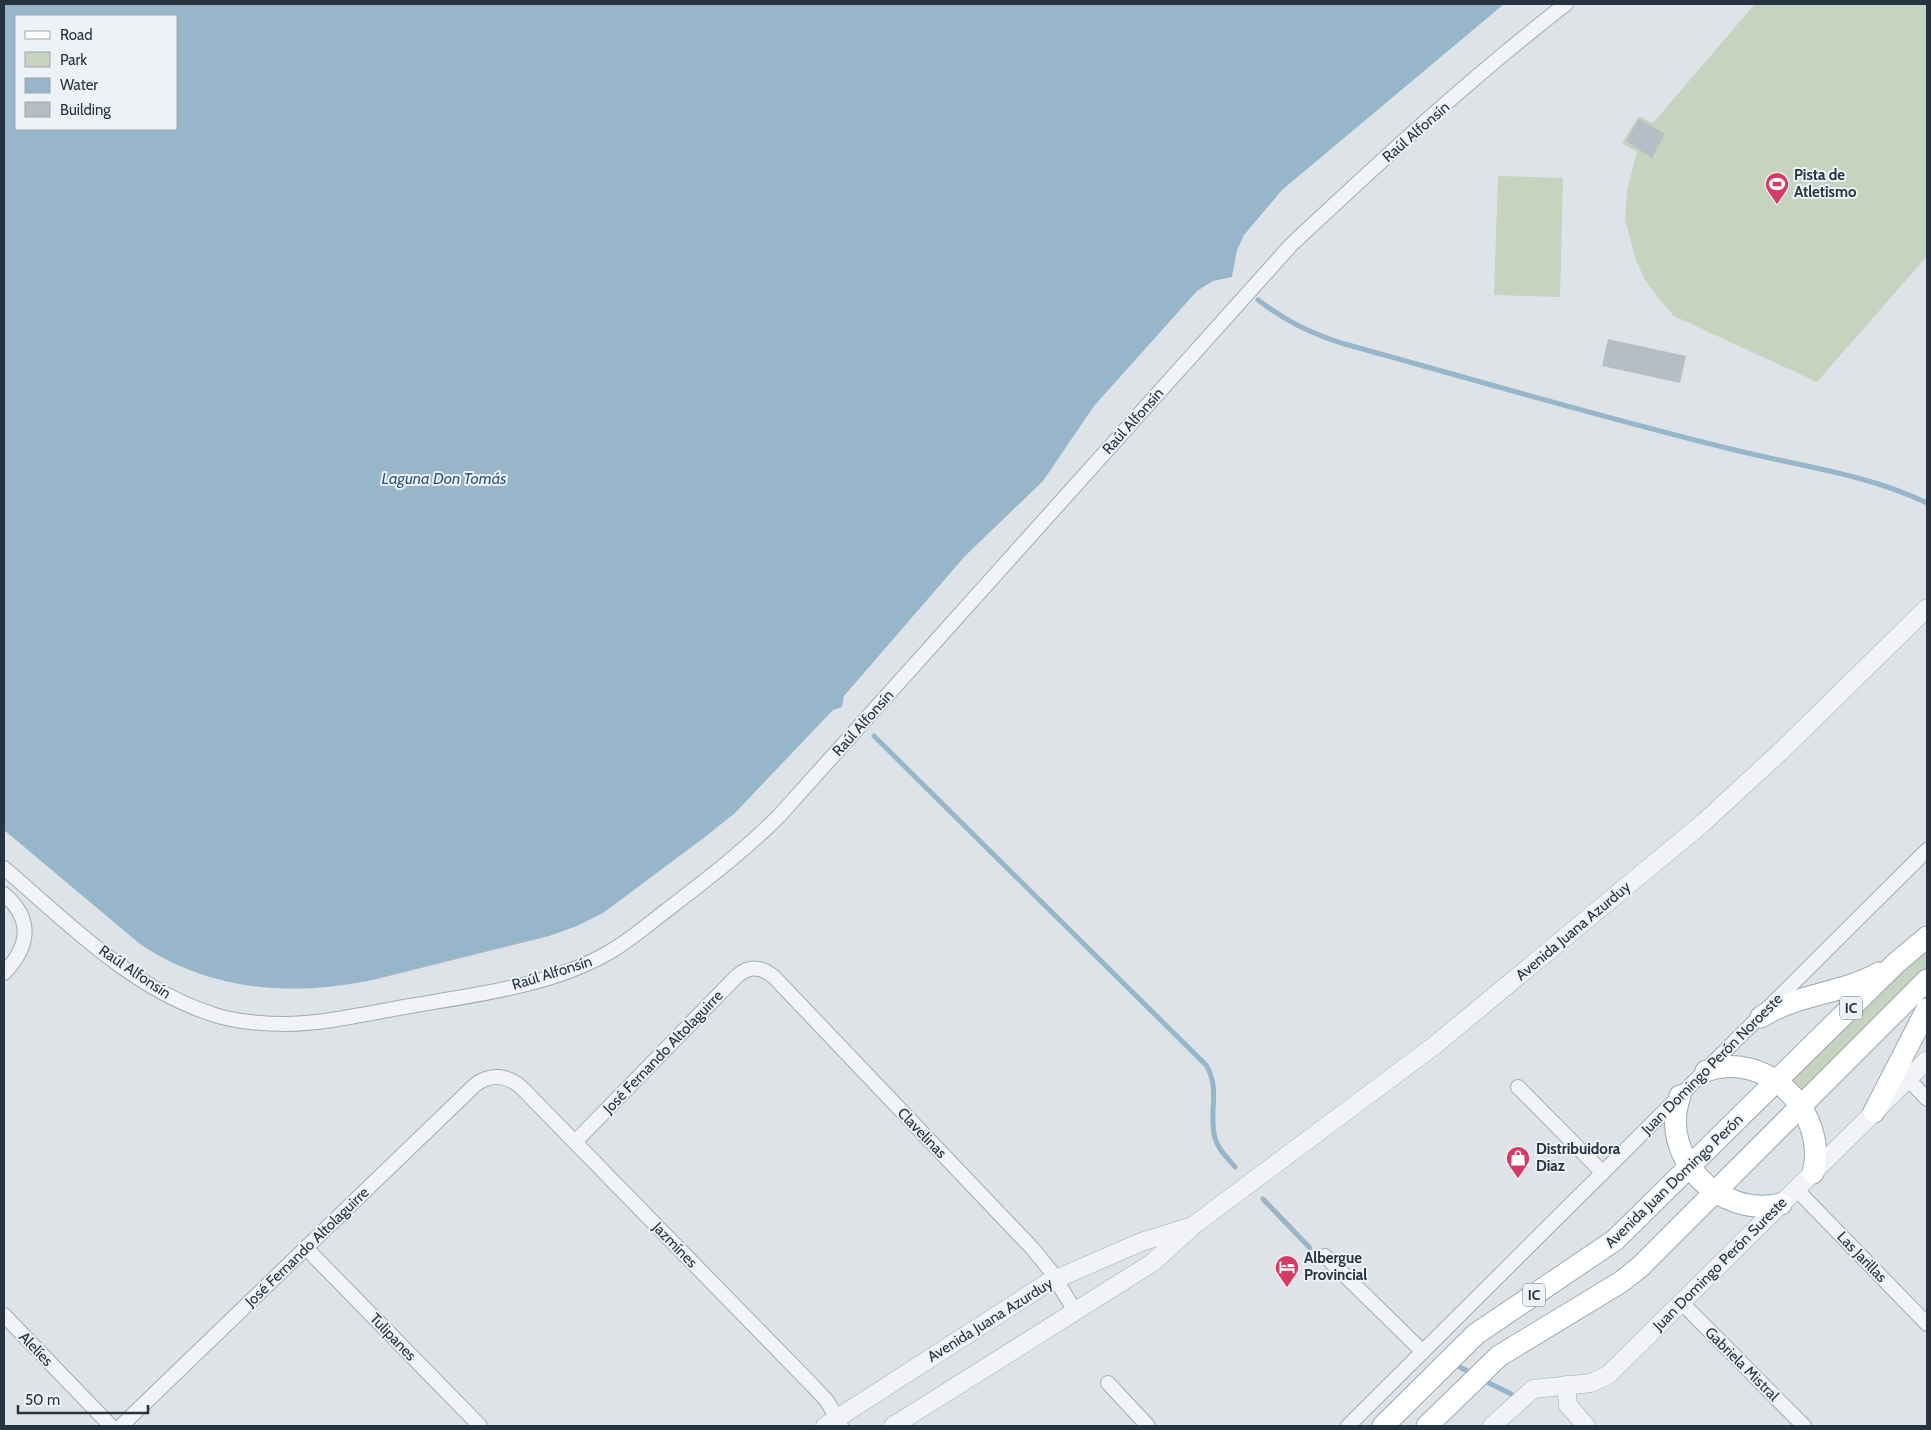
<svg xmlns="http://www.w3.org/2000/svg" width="1931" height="1430" font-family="Cabin,sans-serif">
<rect width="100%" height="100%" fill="#dee3e8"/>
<g fill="#c6d3bf">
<polygon points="1755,4 1927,4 1927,256 1817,382 1674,316 1657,296 1645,280 1636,260 1625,220 1627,190 1637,152 1622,143 1639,116 1653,123"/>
<polygon points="1498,176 1563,178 1560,297 1494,295"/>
<polygon points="1927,948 1927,970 1805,1090 1801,1092 1791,1082 1792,1078 1901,970"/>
</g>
<path fill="#97b6ca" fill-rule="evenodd" d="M4,4H1504L1282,190L1244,235L1237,250L1232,277L1213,281L1197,291L1094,406L1043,481L965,556L844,696L842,707L833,710L735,813L705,837L603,913L577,926L549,936L377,979C295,997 211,992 140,944L4,830ZM16,16H176V129H16Z"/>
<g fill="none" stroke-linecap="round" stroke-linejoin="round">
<g stroke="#97b6ca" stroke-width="5">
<path d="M1258,300C1286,321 1308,332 1341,343C1472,379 1603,418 1735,450C1799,466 1867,474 1927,503"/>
<path d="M874,736L1206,1065C1221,1089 1208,1113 1215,1138C1218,1150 1228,1158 1235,1167"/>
<polyline points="1263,1199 1310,1248"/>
<polyline points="1456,1365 1469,1372"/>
<polyline points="1485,1381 1511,1394"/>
</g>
</g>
<g fill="#b5bdc5">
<polygon points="1639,119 1665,134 1652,158 1626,141"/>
<polygon points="1608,339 1686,356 1680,383 1602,366"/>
</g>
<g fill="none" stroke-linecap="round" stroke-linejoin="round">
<g stroke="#a3abb2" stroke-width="16">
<g id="minor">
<path d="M4,868C67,922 129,986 209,1013C233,1022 261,1024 287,1024C329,1023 369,1013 410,1006C473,995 550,986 606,954C628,942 647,925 667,910C706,880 744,851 779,816L1291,245C1380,162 1470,78 1566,4"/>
<path d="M4,894C33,919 30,946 4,973"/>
<polyline points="1908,1079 1927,1099"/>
<polyline points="1518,1087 1603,1173"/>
<path d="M575,1142L737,976C750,965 762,967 774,977L1032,1248L1050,1270L1075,1311"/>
<polyline points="1796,1189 1927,1324"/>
<polyline points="306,1248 480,1426"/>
<polyline points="1325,1256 1423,1352"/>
<polyline points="1681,1302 1804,1426"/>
<polyline points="4,1315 111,1426"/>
<polyline points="1108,1383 1148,1426"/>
<path d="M121,1426L475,1085C490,1073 507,1075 521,1087L813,1386L827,1401L841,1426"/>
<polyline points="1348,1426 1927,850"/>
</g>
</g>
<g stroke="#a3abb2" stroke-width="19">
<g id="tertiary">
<polyline points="1566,1385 1568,1405 1586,1426"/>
<polyline points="825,1426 1047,1283 1141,1242 1189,1227"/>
<polyline points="893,1426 1152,1263 1194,1225 1435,1045 1703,823 1779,753 1927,608"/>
<polyline points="1492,1426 1533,1389 1591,1383 1608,1375 1927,1060"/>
</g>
</g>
<g stroke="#9da9b4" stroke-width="23">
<g id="primary">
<path d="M1761,1017C1796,994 1842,994 1879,973"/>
<path d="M1706,1071C1766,1049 1829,1113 1813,1173"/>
<path d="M1680,1096C1658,1157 1720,1219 1781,1204"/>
<polyline points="1874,1112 1927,1009"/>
<polyline points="1383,1426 1476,1334 1615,1240 1896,963 1927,937"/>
<polyline points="1427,1426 1499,1356 1621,1282 1641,1266 1927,980"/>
</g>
</g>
<use href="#minor" stroke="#f1f3f6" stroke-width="14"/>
<use href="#tertiary" stroke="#f1f3f6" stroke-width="18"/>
<use href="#primary" stroke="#fff" stroke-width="21"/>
</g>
<defs>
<g id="stadium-pin" transform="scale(1.25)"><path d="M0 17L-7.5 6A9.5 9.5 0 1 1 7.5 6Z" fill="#d43c65" stroke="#edf2f6"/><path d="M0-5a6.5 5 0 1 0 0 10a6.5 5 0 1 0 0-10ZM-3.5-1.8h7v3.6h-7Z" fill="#fff"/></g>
<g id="shop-pin" transform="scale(1.25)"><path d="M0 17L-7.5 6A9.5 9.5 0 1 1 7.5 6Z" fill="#d43c65" stroke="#edf2f6"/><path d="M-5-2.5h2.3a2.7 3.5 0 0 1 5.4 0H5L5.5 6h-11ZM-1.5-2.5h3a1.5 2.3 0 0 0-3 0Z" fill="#fff"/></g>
<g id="hotel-pin" transform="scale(1.25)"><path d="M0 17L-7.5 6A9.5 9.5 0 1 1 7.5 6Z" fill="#d43c65" stroke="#edf2f6"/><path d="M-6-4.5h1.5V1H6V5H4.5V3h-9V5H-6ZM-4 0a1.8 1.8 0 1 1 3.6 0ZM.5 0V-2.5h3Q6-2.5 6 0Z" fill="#fff"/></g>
</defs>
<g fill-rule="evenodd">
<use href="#stadium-pin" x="1777" y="184"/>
<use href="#shop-pin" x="1518" y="1158"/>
<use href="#hotel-pin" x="1287" y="1267"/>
</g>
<g text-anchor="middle" stroke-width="4" stroke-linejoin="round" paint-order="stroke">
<g fill="#edf2f6" stroke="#626c77" stroke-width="1">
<rect x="1840" y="996.5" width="22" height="23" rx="4"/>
<rect x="1523" y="1283.5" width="22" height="23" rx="4"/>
</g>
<g font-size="14" font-weight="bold" fill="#263340">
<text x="1851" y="1013">IC</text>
<text x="1534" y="1300">IC</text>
</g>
<g font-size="15" fill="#263340" stroke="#edf2f6">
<text transform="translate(1416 132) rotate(-41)" y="5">Raúl Alfonsín</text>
<text transform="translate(1133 421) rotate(-48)" y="5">Raúl Alfonsín</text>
<text transform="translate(863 723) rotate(-48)" y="5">Raúl Alfonsín</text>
<text transform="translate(1573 931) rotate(-40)" y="5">Avenida Juana Azurduy</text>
<text transform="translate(135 972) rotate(34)" y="5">Raúl Alfonsín</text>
<text transform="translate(552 973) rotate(-17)" y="5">Raúl Alfonsín</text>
<text transform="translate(663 1052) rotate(-46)" y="5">José Fernando Altolaguirre</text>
<text transform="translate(1712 1064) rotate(-45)" y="5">Juan Domingo Perón Noroeste</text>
<text transform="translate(922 1133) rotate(46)" y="5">Clavelinas</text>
<text transform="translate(1674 1181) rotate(-44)" y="5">Avenida Juan Domingo Perón</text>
<text transform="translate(675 1245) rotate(46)" y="5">Jazmínes</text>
<text transform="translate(307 1247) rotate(-44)" y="5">José Fernando Altolaguirre</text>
<text transform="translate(1862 1257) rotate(46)" y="5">Las Jarillas</text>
<text transform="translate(1720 1264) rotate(-45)" y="5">Juan Domingo Perón Sureste</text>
<text transform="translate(990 1320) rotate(-32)" y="5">Avenida Juana Azurduy</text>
<text transform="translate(393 1337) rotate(46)" y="5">Tulipanes</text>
<text transform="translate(36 1349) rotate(46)" y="5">Alelíes</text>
<text transform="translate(1742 1364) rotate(45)" y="5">Gabriela Mistral</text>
</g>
<g font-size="15" font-weight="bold" fill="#263340" stroke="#edf2f6" text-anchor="start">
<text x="1794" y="180">Pista de<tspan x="1794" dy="17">Atletismo</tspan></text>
<text x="1536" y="1154">Distribuidora<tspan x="1536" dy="17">Diaz</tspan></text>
<text x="1304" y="1263">Albergue<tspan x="1304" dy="17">Provincial</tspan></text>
</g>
<g font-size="16" font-style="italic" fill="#2f5775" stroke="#edf2f6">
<text x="444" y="484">Laguna Don Tomás</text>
</g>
</g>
<rect width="1931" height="1430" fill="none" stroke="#263340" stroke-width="10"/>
<rect x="15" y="15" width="162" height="115" fill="#edf2f6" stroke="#9da6ad"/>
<rect x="25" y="31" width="25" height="8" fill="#ffffff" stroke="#9da6ad"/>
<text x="60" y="40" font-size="15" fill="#263340">Road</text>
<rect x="25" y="52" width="25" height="15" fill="#c6d3bf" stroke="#9da6ad"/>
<text x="60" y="65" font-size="15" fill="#263340">Park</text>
<rect x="25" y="78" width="25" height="15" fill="#97b6ca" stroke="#9da6ad"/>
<text x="60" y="90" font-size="15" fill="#263340">Water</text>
<rect x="25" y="102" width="25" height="15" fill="#b5bdc5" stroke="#9da6ad"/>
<text x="60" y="115" font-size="15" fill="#263340">Building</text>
<path d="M18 1405v8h130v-8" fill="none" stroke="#263340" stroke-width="2.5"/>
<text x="25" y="1405" font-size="15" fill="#263340" stroke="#edf2f6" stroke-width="4" paint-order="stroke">50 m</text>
</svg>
